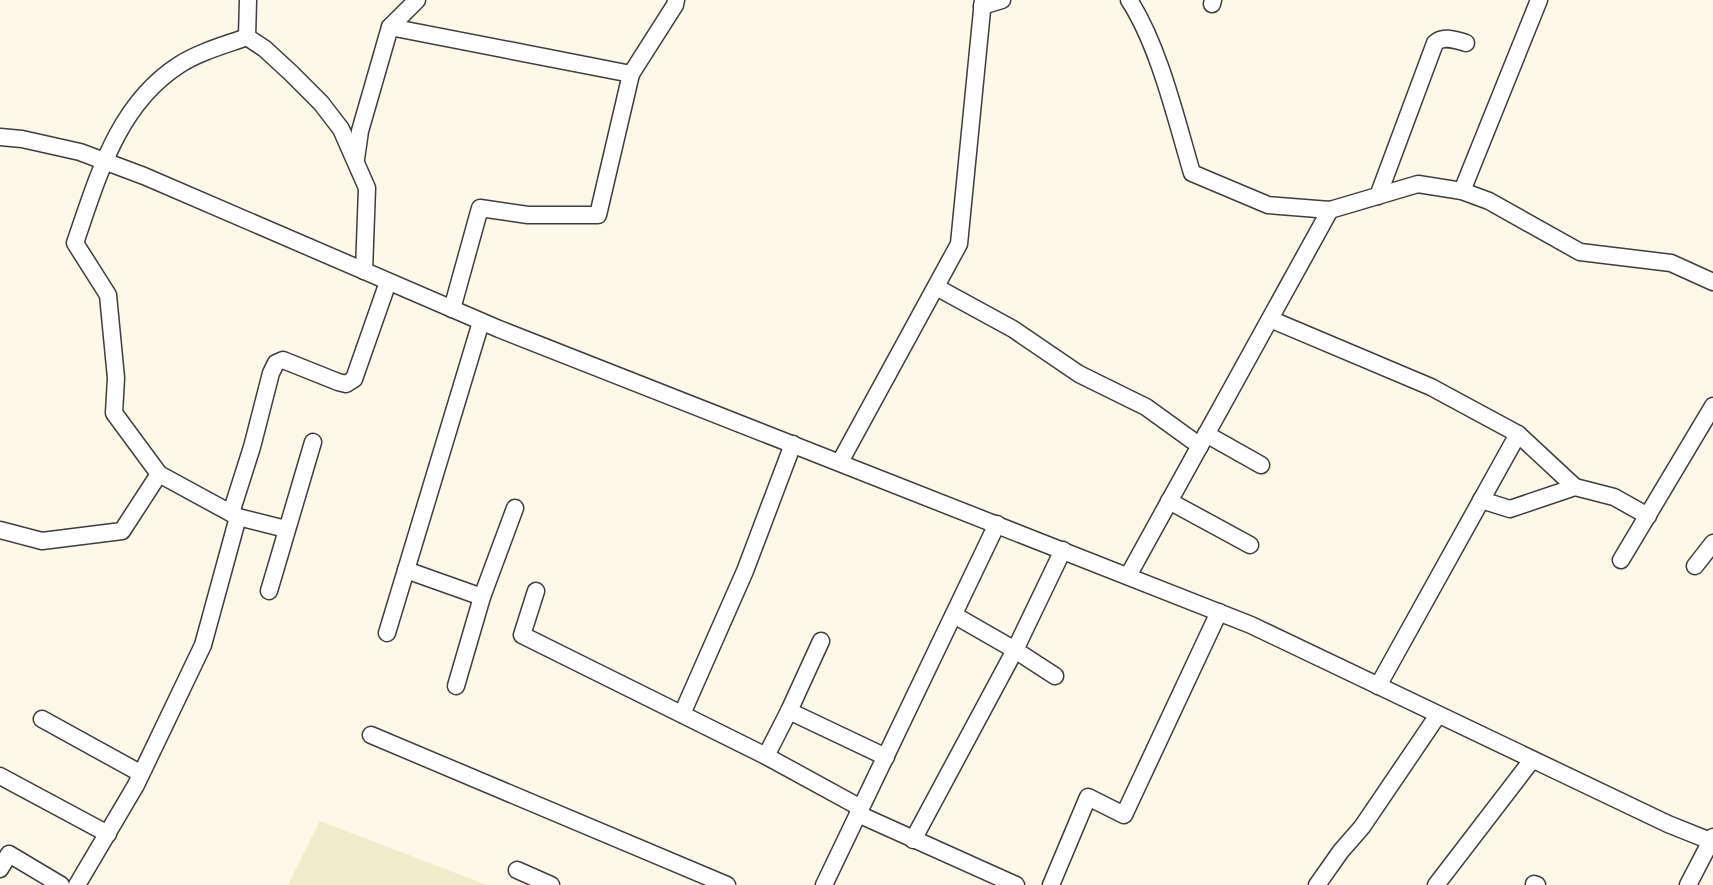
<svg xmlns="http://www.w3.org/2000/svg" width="1713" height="885" font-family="'Zilla Slab',serif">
<rect width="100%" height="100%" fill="#fdf8e8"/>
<polygon fill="#f0ebcb" points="320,821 487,885 288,885"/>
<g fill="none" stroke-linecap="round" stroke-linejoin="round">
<g stroke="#3d3d3d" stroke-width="19">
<g id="minor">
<polyline points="248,0 247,37 265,49 291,73 321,103 341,129 367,188 364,271"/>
<path d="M1129,0C1159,46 1176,119 1192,173L1268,205L1330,210L1418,184L1462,191L1489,201L1580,252L1671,263L1713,282"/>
<polyline points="1212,4 1213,0"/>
<polyline points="982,6 1002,0"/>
<polyline points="390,27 631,74 675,5 676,0"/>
<polyline points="0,137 22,139 80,152 144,176 499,329 1251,625 1668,824 1713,842"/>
<polyline points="356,159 360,131 390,27 417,0"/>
<polyline points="1462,191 1539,0"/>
<path d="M1378,196L1435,43C1443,35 1456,40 1466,43"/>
<polyline points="936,287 1013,329 1079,374 1146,407 1200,446"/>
<polyline points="452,309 480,208 528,215 598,215 631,74"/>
<polyline points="1270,319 1431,387 1518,434 1575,487 1614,497 1648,516"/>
<polyline points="1206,434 1261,465"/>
<polyline points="840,462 959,244 983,0"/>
<polyline points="1481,500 1510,509 1575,487"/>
<polyline points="1169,501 1250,545"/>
<polyline points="231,513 252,447 271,373 276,363 283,360 338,382 346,384 354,379 388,282"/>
<polyline points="238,517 286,529"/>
<polyline points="0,530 42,541 122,531 159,474"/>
<polyline points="1621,560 1713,406"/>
<polyline points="1695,566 1713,543"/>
<polyline points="406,570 482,597 515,508"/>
<polyline points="1128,576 1330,210"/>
<polyline points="269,591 313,442"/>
<polyline points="536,591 522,635 766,756 861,808"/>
<polyline points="387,633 481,322"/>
<polyline points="1055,676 1015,650 1063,550"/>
<polyline points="456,686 482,597"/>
<polyline points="1378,686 1518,434"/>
<polyline points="789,711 886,757"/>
<polyline points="682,714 745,571 793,444"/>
<polyline points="42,719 140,773"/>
<polyline points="371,735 727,885"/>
<polyline points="766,756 789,711 821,641"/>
<polyline points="0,776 108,834"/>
<polyline points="858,814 1016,885"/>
<polyline points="913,840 1015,650 954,615"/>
<polyline points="0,869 9,854 61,885"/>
<polyline points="517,870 551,885"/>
<polyline points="1534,884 1537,885"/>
<path d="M77,885L136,785L203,645L238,517L159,474L114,413L116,378L108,295L75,243C98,177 117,105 179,65C199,52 225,45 247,37"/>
<polyline points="824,885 997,524"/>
<polyline points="1051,885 1088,797 1124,815 1219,612"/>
<polyline points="1317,885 1341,851 1362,827 1438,715"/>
<polyline points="1436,885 1532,760"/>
<polyline points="1688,885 1713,837"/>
</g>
</g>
<use href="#minor" stroke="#fff" stroke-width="16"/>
</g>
</svg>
